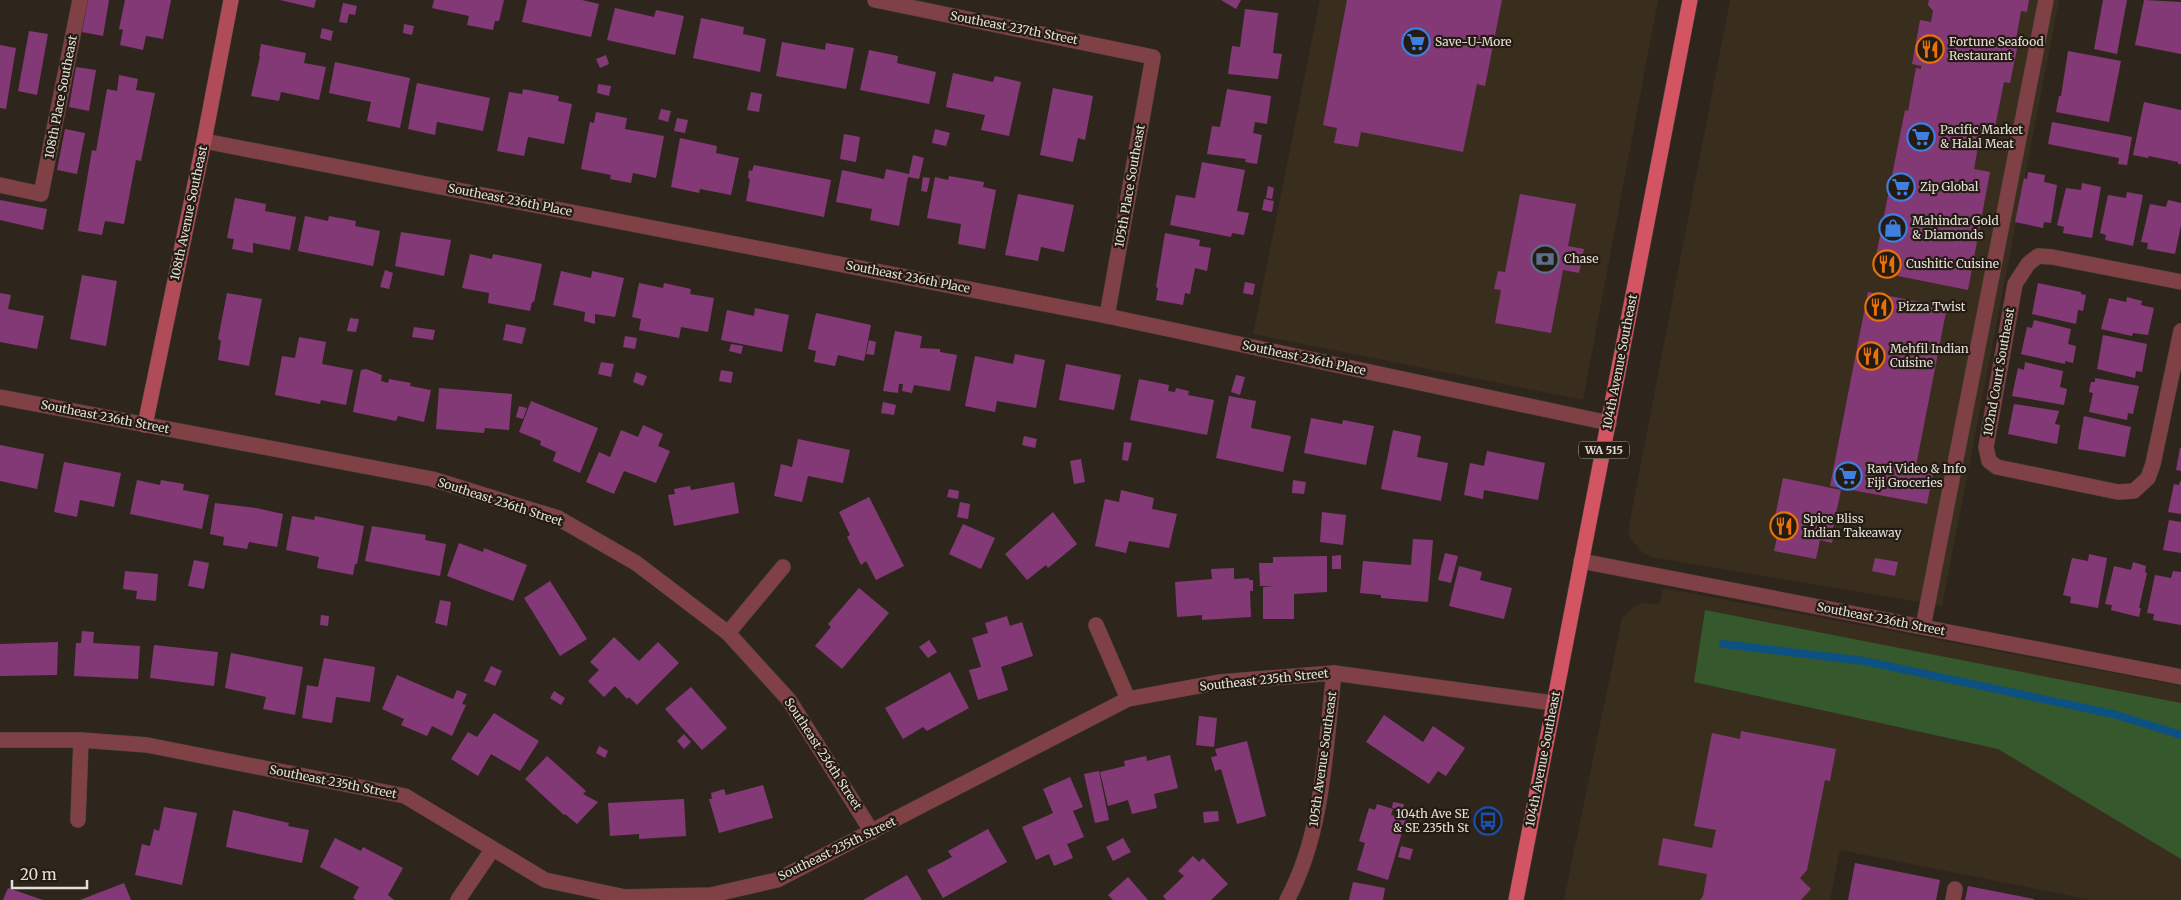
<svg xmlns="http://www.w3.org/2000/svg" width="2181" height="900" font-family="Merriweather,serif">
<rect width="100%" height="100%" fill="#2e261d"/>
<g fill="#392d1e">
<polygon points="1320,0 1658,0 1583,400 1253,334"/>
<polygon points="1730,0 2059,0 1942,606 1652,557 1643,553 1631,539 1628,531"/>
<polygon points="1663,588 2181,686 2181,900 2092,900 1840,850 1830,900 1564,900 1622,618 1635,606 1643,603 1659,605"/>
</g>
<polygon fill="#35582c" points="1705,610 2181,703 2181,859 1998,749 1694,682"/>
<g fill="none" stroke-linecap="round" stroke-linejoin="round">
<polyline stroke="#0d5183" stroke-width="8" points="1723,644 1864,661 2113,714 2181,735"/>
</g>
<g fill="#843977">
<polygon points="88,0 109,0 103,36 82,32"/>
<polygon points="125,0 171,0 163,39 146,36 143,50 120,45 123,30 119,29"/>
<polygon points="280,0 316,0 314,8"/>
<polygon points="434,0 504,0 499,21 495,21 493,30 467,25 469,16 432,8"/>
<polygon points="527,0 582,0 599,4 591,37 522,22"/>
<polygon points="1221,0 1241,0 1236,9"/>
<polygon points="1347,0 1502,0 1485,86 1477,84 1463,152 1361,132 1358,147 1334,143 1337,128 1323,125"/>
<polygon points="1929,0 2029,0 2027,12 2021,11 2016,39 2019,39 2010,83 2004,82 1995,127 1982,124 1974,169 1990,172 1968,290 1873,271 1905,110 1908,111 1916,68 1921,69 1921,66 1912,64 1920,20 1931,22 1933,11 1928,5"/>
<polygon points="2103,0 2127,0 2117,54 2094,49"/>
<polygon points="2144,0 2181,2 2181,54 2135,45"/>
<polygon points="343,3 357,6 355,15 349,14 347,23 339,22"/>
<polygon points="615,8 654,17 656,10 684,16 675,55 607,40"/>
<polygon points="1245,9 1278,13 1273,53 1282,54 1278,79 1228,74 1232,46 1240,47"/>
<polygon points="701,18 744,27 743,34 766,39 760,72 693,58"/>
<polygon points="404,24 414,26 412,35 403,33"/>
<polygon points="322,28 333,31 331,41 320,38"/>
<polygon points="29,31 48,34 37,95 18,91"/>
<polygon points="782,42 825,50 826,43 854,48 846,89 776,76"/>
<polygon points="261,44 306,53 304,63 326,67 319,100 281,92 279,101 251,96 260,56 259,56"/>
<polygon points="0,45 16,48 6,109 0,108"/>
<polygon points="869,50 898,56 897,63 936,72 929,104 860,90"/>
<polygon points="2068,51 2121,61 2109,122 2056,112 2059,96 2061,96"/>
<polygon points="606,55 609,64 600,68 596,59"/>
<polygon points="335,62 410,78 400,128 367,121 371,102 329,93"/>
<polygon points="76,67 96,70 89,111 69,107"/>
<polygon points="953,73 993,82 995,76 1021,82 1009,136 981,130 985,115 946,107"/>
<polygon points="119,75 138,79 136,90 155,93 141,161 136,160 124,224 105,221 102,235 78,231 92,150 96,151 107,89 117,91"/>
<polygon points="417,83 490,98 483,131 437,122 435,135 408,129"/>
<polygon points="598,84 611,86 609,96 597,93"/>
<polygon points="1053,88 1093,96 1085,140 1078,138 1073,162 1040,155"/>
<polygon points="523,89 559,96 558,101 572,104 564,144 528,137 524,156 497,151 509,92 522,94"/>
<polygon points="1227,89 1271,96 1267,124 1255,122 1253,133 1262,135 1257,164 1245,162 1246,159 1207,154 1212,126 1220,127"/>
<polygon points="751,92 762,94 759,112 747,110"/>
<polygon points="2144,102 2181,110 2181,164 2178,164 2178,162 2149,156 2148,158 2133,155"/>
<polygon points="661,109 671,111 668,122 658,119"/>
<polygon points="596,112 627,118 625,129 664,136 656,178 633,173 631,183 610,179 611,175 581,169 590,122 594,123"/>
<polygon points="677,118 688,120 685,133 674,131"/>
<polygon points="2052,122 2132,137 2127,165 2118,164 2119,158 2048,144"/>
<polygon points="65,129 85,133 77,174 57,170"/>
<polygon points="935,129 950,133 946,146 932,143"/>
<polygon points="844,134 860,137 856,162 840,159"/>
<polygon points="680,138 717,146 716,153 739,158 731,195 700,189 699,193 671,187"/>
<polygon points="913,155 924,158 919,179 908,177 899,226 870,220 872,209 836,202 842,170 884,179 886,169 909,174"/>
<polygon points="1202,162 1245,170 1237,211 1249,213 1244,235 1232,233 1231,237 1170,225 1176,195 1195,198"/>
<polygon points="754,165 831,180 824,217 746,201 750,179 748,178 749,170 752,171"/>
<polygon points="2028,172 2045,175 2044,182 2057,185 2051,223 2044,222 2043,228 2015,222 2024,178 2027,179"/>
<polygon points="949,176 984,182 983,187 996,190 985,249 958,244 961,224 927,218 935,177 948,180"/>
<polygon points="923,177 930,178 927,192 921,191"/>
<polygon points="2082,183 2101,187 2092,238 2063,233 2064,227 2057,225 2066,188 2081,190"/>
<polygon points="1268,186 1274,188 1272,199 1266,198"/>
<polygon points="2127,192 2143,195 2133,246 2105,240 2106,235 2100,233 2108,195 2126,198"/>
<polygon points="1018,194 1074,205 1064,252 1041,247 1038,261 1005,255"/>
<polygon points="1520,194 1576,204 1568,246 1584,249 1579,273 1563,270 1551,333 1495,323 1501,290 1494,289 1498,271 1505,272"/>
<polygon points="235,198 266,204 265,211 296,217 290,250 253,243 253,253 232,249 234,239 227,238"/>
<polygon points="1264,199 1274,201 1272,212 1262,210"/>
<polygon points="0,200 47,209 43,230 0,220"/>
<polygon points="2168,200 2181,203 2181,225 2175,254 2147,249 2148,243 2141,242 2150,204 2166,207"/>
<polygon points="305,216 328,221 329,216 356,221 355,226 380,231 373,266 298,251"/>
<polygon points="401,232 451,240 444,276 395,266"/>
<polygon points="1165,233 1200,240 1199,246 1211,248 1207,271 1195,268 1190,294 1185,293 1183,305 1156,300 1158,288 1156,287"/>
<polygon points="470,254 492,259 493,254 542,264 534,302 532,302 530,311 488,303 489,293 462,288"/>
<polygon points="385,270 393,273 389,289 380,287"/>
<polygon points="561,271 591,278 592,271 624,278 615,317 595,314 595,324 584,321 585,312 553,305"/>
<polygon points="82,275 117,281 106,346 70,339"/>
<polygon points="1245,282 1255,284 1253,295 1243,293"/>
<polygon points="639,283 663,288 664,283 691,289 690,294 714,298 708,332 681,327 679,338 639,330 641,319 632,317"/>
<polygon points="2038,283 2081,292 2081,294 2086,295 2083,311 2078,310 2076,324 2032,314"/>
<polygon points="1868,292 1947,307 1915,471 1933,474 1927,504 1830,486"/>
<polygon points="0,293 11,295 8,309 44,316 37,349 0,342"/>
<polygon points="227,293 262,299 249,366 218,360 221,341 218,339"/>
<polygon points="2127,297 2142,301 2141,305 2154,308 2148,335 2133,333 2132,336 2101,329 2109,298 2126,302"/>
<polygon points="755,308 789,315 782,352 721,340 727,310 754,316"/>
<polygon points="816,313 871,325 864,361 838,355 835,366 814,362 816,351 808,349"/>
<polygon points="350,318 359,319 356,332 347,331"/>
<polygon points="2034,320 2071,329 2068,344 2076,346 2073,363 2065,361 2065,364 2021,354 2027,327 2032,328"/>
<polygon points="506,324 526,328 522,344 503,340"/>
<polygon points="414,327 435,330 433,340 412,337"/>
<polygon points="895,331 922,336 920,348 940,349 940,352 957,355 950,391 914,385 912,393 902,391 903,384 899,384 898,393 883,391"/>
<polygon points="2103,335 2147,344 2142,372 2136,371 2135,378 2097,369"/>
<polygon points="625,336 637,338 635,349 623,347"/>
<polygon points="299,337 326,342 322,364 353,370 346,405 321,400 320,404 275,395 282,356 295,358"/>
<polygon points="869,340 876,342 874,355 866,354"/>
<polygon points="731,344 743,346 741,354 729,351"/>
<polygon points="1015,354 1045,360 1036,408 997,401 995,412 965,406 975,356 1013,364"/>
<polygon points="601,362 614,364 611,377 598,374"/>
<polygon points="2025,362 2063,371 2060,387 2067,389 2064,405 2012,396 2018,368 2024,370"/>
<polygon points="1066,364 1121,375 1114,410 1059,400"/>
<polygon points="366,369 382,375 381,381 388,383 389,379 411,383 410,386 431,390 424,422 398,416 396,421 353,412 361,370"/>
<polygon points="721,370 733,372 731,383 719,381"/>
<polygon points="636,372 647,376 643,386 633,382"/>
<polygon points="1236,375 1245,377 1240,395 1231,392"/>
<polygon points="2095,378 2139,386 2133,414 2128,413 2127,420 2089,412 2093,393 2089,392 2091,382 2095,382"/>
<polygon points="1139,379 1169,385 1168,391 1175,392 1176,388 1189,391 1188,395 1214,400 1207,435 1130,420"/>
<polygon points="439,388 512,394 509,430 485,428 484,433 436,429"/>
<polygon points="1229,396 1256,401 1251,428 1291,436 1283,472 1216,458"/>
<polygon points="531,401 598,428 580,473 553,461 556,452 540,445 541,441 519,432"/>
<polygon points="883,402 896,405 894,415 881,413"/>
<polygon points="2014,404 2059,411 2055,424 2060,425 2057,444 2008,434"/>
<polygon points="519,406 527,408 523,419 516,417"/>
<polygon points="2084,416 2131,427 2125,457 2078,449"/>
<polygon points="1311,418 1342,424 1343,420 1374,426 1366,465 1304,453"/>
<polygon points="643,425 663,434 658,446 670,451 656,483 624,471 614,494 586,482 599,452 610,457 621,430 638,437"/>
<polygon points="1393,430 1421,436 1417,457 1448,463 1441,501 1381,489"/>
<polygon points="1024,436 1037,439 1035,448 1022,445"/>
<polygon points="798,439 850,450 843,483 808,476 802,502 774,496 781,464 792,467"/>
<polygon points="1124,442 1132,443 1128,461 1122,460"/>
<polygon points="0,445 44,454 37,489 0,481"/>
<polygon points="2180,448 2181,448 2181,471 2176,470"/>
<polygon points="1487,451 1545,463 1538,500 1484,490 1483,499 1464,495 1470,463 1484,466"/>
<polygon points="1081,459 1085,482 1074,484 1070,461"/>
<polygon points="64,462 121,473 114,507 80,500 77,517 54,512"/>
<polygon points="1783,478 1841,490 1832,533 1834,534 1832,543 1820,540 1816,559 1774,551 1778,532 1772,531"/>
<polygon points="137,480 160,485 161,480 184,484 183,490 209,495 202,529 130,514"/>
<polygon points="1293,480 1306,482 1304,494 1292,493"/>
<polygon points="2180,481 2181,481 2181,514 2168,512 2174,484 2179,485"/>
<polygon points="734,482 739,513 674,526 668,495 675,494 674,489 690,486 691,490"/>
<polygon points="949,489 959,491 958,499 947,497"/>
<polygon points="1121,490 1154,498 1152,509 1177,514 1169,548 1129,541 1126,553 1095,546 1105,499 1119,502"/>
<polygon points="869,497 904,566 876,580 866,561 861,565 847,537 850,535 839,512"/>
<polygon points="960,502 970,504 968,519 957,517"/>
<polygon points="215,503 256,508 283,514 277,547 249,542 247,549 223,545 224,537 210,534"/>
<polygon points="1053,512 1077,544 1048,568 1046,565 1027,580 1005,554"/>
<polygon points="1322,512 1346,515 1343,545 1320,542"/>
<polygon points="292,516 314,520 315,516 364,526 357,564 355,564 353,575 317,568 319,557 286,550"/>
<polygon points="2169,520 2181,522 2181,553 2163,550"/>
<polygon points="963,524 995,538 981,569 949,554"/>
<polygon points="372,526 426,535 425,540 446,544 440,576 365,561"/>
<polygon points="1413,539 1433,540 1428,602 1381,598 1381,595 1360,593 1363,561 1411,565"/>
<polygon points="459,543 483,552 484,548 527,565 513,601 447,576"/>
<polygon points="1445,553 1458,556 1451,583 1438,580"/>
<polygon points="2089,554 2107,558 2098,608 2070,603 2071,597 2063,595 2072,558 2088,561"/>
<polygon points="1341,555 1341,569 1332,569 1332,556"/>
<polygon points="1327,556 1327,592 1294,594 1294,619 1263,619 1263,587 1274,586 1260,586 1259,563 1273,563 1273,557"/>
<polygon points="1875,558 1898,562 1895,576 1872,571"/>
<polygon points="194,560 209,563 204,589 188,586"/>
<polygon points="2133,562 2146,566 2145,572 2147,573 2139,608 2141,608 2139,617 2111,610 2112,605 2105,604 2114,566 2131,570"/>
<polygon points="1459,566 1482,572 1480,580 1512,588 1504,619 1449,606"/>
<polygon points="1234,568 1234,579 1249,578 1249,580 1253,580 1253,591 1250,591 1251,617 1202,620 1202,615 1177,617 1175,582 1212,579 1211,569"/>
<polygon points="125,571 158,574 156,601 136,599 137,591 123,589"/>
<polygon points="2173,571 2181,572 2181,625 2153,620 2154,614 2147,613 2155,575 2171,578"/>
<polygon points="550,581 587,639 560,656 524,598"/>
<polygon points="859,588 889,613 842,669 815,646 831,627 828,624"/>
<polygon points="440,600 451,602 447,626 435,623"/>
<polygon points="321,615 329,616 328,626 320,625"/>
<polygon points="1007,616 1010,626 1022,622 1033,656 1001,667 1008,690 978,700 969,670 981,667 972,638 988,633 985,623"/>
<polygon points="82,631 94,632 93,643 140,646 138,679 74,676 76,643 81,643"/>
<polygon points="614,637 639,661 658,642 679,663 637,705 629,697 627,699 615,686 604,697 588,681 599,670 590,662"/>
<polygon points="929,640 937,652 928,658 919,647"/>
<polygon points="58,642 57,675 0,676 0,644"/>
<polygon points="154,645 218,652 214,686 150,678"/>
<polygon points="231,653 303,667 295,715 263,709 266,697 225,688"/>
<polygon points="324,658 375,667 370,702 336,697 332,723 302,718 307,685 318,687"/>
<polygon points="491,666 502,671 495,686 484,681"/>
<polygon points="950,672 969,708 927,731 923,727 903,739 885,708"/>
<polygon points="397,675 453,699 457,690 467,694 462,704 466,705 452,736 432,726 427,736 401,725 404,719 382,709"/>
<polygon points="691,687 727,728 702,750 665,709"/>
<polygon points="554,691 565,698 561,705 550,698"/>
<polygon points="494,713 539,741 520,771 491,754 478,776 451,759 468,732 477,737"/>
<polygon points="1384,715 1423,742 1433,726 1465,748 1446,776 1438,771 1429,784 1366,742"/>
<polygon points="1199,716 1217,718 1214,747 1196,745"/>
<polygon points="1741,731 1836,749 1830,781 1825,780 1807,870 1800,878 1811,889 1801,900 1700,900 1703,896 1707,874 1658,865 1663,838 1712,848 1716,830 1694,826 1712,733 1740,739"/>
<polygon points="684,734 691,742 684,749 677,741"/>
<polygon points="1247,741 1266,816 1237,824 1221,769 1215,771 1211,757 1217,756 1215,749"/>
<polygon points="599,746 608,751 605,758 596,753"/>
<polygon points="1170,755 1178,788 1154,794 1157,808 1132,814 1128,800 1108,806 1100,772 1125,766 1124,761 1146,756 1147,761"/>
<polygon points="547,756 586,791 583,794 598,802 577,824 565,814 564,815 525,779"/>
<polygon points="1099,771 1109,820 1095,823 1084,774"/>
<polygon points="1070,777 1083,807 1073,811 1084,837 1067,844 1073,858 1054,866 1049,854 1036,860 1022,827 1053,813 1043,789"/>
<polygon points="763,785 773,818 719,833 709,799 712,799 711,793 724,789 726,795"/>
<polygon points="684,799 686,836 639,839 639,834 610,836 608,803"/>
<polygon points="1393,802 1404,804 1403,811 1392,808"/>
<polygon points="1377,804 1393,809 1391,815 1406,819 1388,880 1357,870 1365,843 1359,841 1369,808 1375,810"/>
<polygon points="164,807 197,813 182,885 135,875 142,844 150,846 154,829 159,831"/>
<polygon points="1413,808 1425,811 1422,821 1410,818"/>
<polygon points="233,810 289,823 288,826 309,830 302,863 226,847"/>
<polygon points="1218,811 1219,821 1204,823 1203,812"/>
<polygon points="988,829 1007,862 943,898 927,870 952,857 948,851"/>
<polygon points="335,838 361,851 363,847 403,868 388,895 394,900 356,900 353,898 359,887 320,867"/>
<polygon points="1123,838 1131,852 1113,861 1106,847"/>
<polygon points="1401,846 1413,849 1410,860 1398,857"/>
<polygon points="1193,856 1199,862 1203,858 1228,884 1211,900 1166,900 1163,896 1184,876 1178,871"/>
<polygon points="1855,863 1940,880 1936,900 1848,900"/>
<polygon points="907,875 922,900 863,900"/>
<polygon points="1128,877 1148,900 1113,900 1108,895"/>
<polygon points="1353,882 1385,888 1383,900 1349,900"/>
<polygon points="124,883 131,900 80,900"/>
<polygon points="1968,886 2034,899 2034,900 1965,900"/>
<polygon points="8,888 43,900 3,900"/>
</g>
<g fill="none" stroke-linecap="round" stroke-linejoin="round">
<g stroke="#4b433b" stroke-width="16">
<g id="street">
<polyline points="875,0 1153,57 1107,316"/>
<polyline points="204,141 1107,316 1609,423"/>
<polyline points="0,185 41,194 80,0"/>
<polyline points="2181,282 2052,257 2038,256 2028,264 2015,284 1986,447 1989,461 1997,467 2118,492 2134,491 2148,478 2153,464 2181,331"/>
<polyline points="0,397 432,479 558,518 636,563 728,633 789,700 872,832"/>
<polyline points="1581,561 2181,677"/>
<polyline points="1096,625 1128,699"/>
<polyline points="1923,627 2046,0"/>
<polyline points="728,633 783,567"/>
<polyline points="0,740 81,740 147,745 405,796 545,880 625,897 711,895 777,880 1128,699 1220,682 1334,673 1553,703"/>
<polyline points="78,820 81,740"/>
<polyline points="458,900 492,850"/>
<path d="M1287,900C1324,832 1325,748 1334,673"/>
<polyline points="1953,900 1955,889"/>
</g>
</g>
<g stroke="#4b433b" stroke-width="16">
<polyline id="secondary" points="145,425 204,141 231,0"/>
</g>
<g stroke="#4b433b" stroke-width="16">
<polyline id="primary" points="1516,900 1690,0"/>
</g>
<use href="#street" stroke="#7f4146" stroke-width="15"/>
<use href="#secondary" stroke="#af4c57" stroke-width="15"/>
<use href="#primary" stroke="#d35463" stroke-width="15"/>
</g>
<defs>
<g id="supermarket-ring" transform="scale(1.4375)"><circle r="9.5" fill="#241c13" stroke="#3f7fe0" stroke-width="1.5"/><path d="M-6-5.5h2.5l.6 2H6L4.5 2H-2.5L-4.4-4H-6ZM-1.5 3.2a1.3 1.3 0 1 0 .1 0ZM3 3.2a1.3 1.3 0 1 0 .1 0Z" fill="#3f7fe0"/></g>
<g id="restaurant-ring" transform="scale(1.4375)"><circle r="9.5" fill="#241c13" stroke="#e8710a" stroke-width="1.5"/><path d="M-5-6h1v4h1v-4h1v4h1v-4h1v5L-1.5 .5V6h-2V.5L-5-1ZM5-6V6H3V1.5H1.5Q1.5-4 5-6Z" fill="#e8710a"/></g>
<g id="shop-ring" transform="scale(1.4375)"><circle r="9.5" fill="#241c13" stroke="#3f7fe0" stroke-width="1.5"/><path d="M-5-2.5h2.3a2.7 3.5 0 0 1 5.4 0H5L5.5 6h-11ZM-1.5-2.5h3a1.5 2.3 0 0 0-3 0Z" fill="#3f7fe0"/></g>
<g id="bank-ring" transform="scale(1.4375)"><circle r="9.5" fill="#241c13" stroke="#5c6f8a" stroke-width="1.5"/><path d="M-6-4H6V4H-6ZM0-2.3a2.3 2.3 0 1 0 0 4.6a2.3 2.3 0 1 0 0-4.6Z" fill="#5c6f8a"/></g>
<g id="bus-ring" transform="scale(1.4375)"><circle r="9.5" fill="#241c13" stroke="#1a4fb4" stroke-width="1.5"/><path d="M-5-6H5V4H4V6H2V4H-2V6H-4V4H-5ZM-3.5-4V0h7V-4ZM-3.5 1.2v1.5H-2V1.2ZM2 1.2v1.5H3.5V1.2Z" fill="#1a4fb4"/></g>
</defs>
<g fill-rule="evenodd">
<use href="#supermarket-ring" x="1416" y="42"/>
<use href="#restaurant-ring" x="1930" y="49"/>
<use href="#supermarket-ring" x="1921" y="137"/>
<use href="#supermarket-ring" x="1901" y="187"/>
<use href="#shop-ring" x="1893" y="228"/>
<use href="#bank-ring" x="1545" y="259"/>
<use href="#restaurant-ring" x="1887" y="264"/>
<use href="#restaurant-ring" x="1879" y="307"/>
<use href="#restaurant-ring" x="1871" y="356"/>
<use href="#supermarket-ring" x="1848" y="476"/>
<use href="#restaurant-ring" x="1784" y="526"/>
<use href="#bus-ring" x="1488" y="821"/>
</g>
<g text-anchor="middle" stroke-width="4.5" stroke-linejoin="round" paint-order="stroke">
<rect fill="#241c13" stroke="#aaa49d" stroke-width="1" x="1579" y="441.5" width="50" height="17" rx="4"/>
<g font-size="11" font-weight="bold" fill="#e3ded8">
<text x="1604" y="454">WA 515</text>
</g>
<g font-size="12" fill="#e3ded8" stroke="#241c13">
<text transform="translate(1014 28) rotate(11)" y="4">Southeast 237th Street</text>
<text transform="translate(61 97) rotate(-79)" y="4">108th Place Southeast</text>
<text transform="translate(1130 186) rotate(-80)" y="4">105th Place Southeast</text>
<text transform="translate(510 200) rotate(11)" y="4">Southeast 236th Place</text>
<text transform="translate(189 213) rotate(-78)" y="4">108th Avenue Southeast</text>
<text transform="translate(908 277) rotate(11)" y="4">Southeast 236th Place</text>
<text transform="translate(1304 358) rotate(12)" y="4">Southeast 236th Place</text>
<text transform="translate(1620 362) rotate(-79)" y="4">104th Avenue Southeast</text>
<text transform="translate(1999 372) rotate(-80)" y="4">102nd Court Southeast</text>
<text transform="translate(105 417) rotate(11)" y="4">Southeast 236th Street</text>
<text transform="translate(500 502) rotate(18)" y="4">Southeast 236th Street</text>
<text transform="translate(1881 619) rotate(11)" y="4">Southeast 236th Street</text>
<text transform="translate(1264 680) rotate(-6)" y="4">Southeast 235th Street</text>
<text transform="translate(823 754) rotate(57)" y="4">Southeast 236th Street</text>
<text transform="translate(1323 759) rotate(-82)" y="4">105th Avenue Southeast</text>
<text transform="translate(1543 759) rotate(-79)" y="4">104th Avenue Southeast</text>
<text transform="translate(333 782) rotate(11)" y="4">Southeast 235th Street</text>
<text transform="translate(837 849) rotate(-26)" y="4">Southeast 235th Street</text>
</g>
<g font-size="12" fill="#e3ded8" stroke="#241c13" text-anchor="start">
<text x="1435" y="46">Save-U-More</text>
<text x="1949" y="46">Fortune Seafood<tspan x="1949" dy="14">Restaurant</tspan></text>
<text x="1940" y="134">Pacific Market<tspan x="1940" dy="14">&amp; Halal Meat</tspan></text>
<text x="1920" y="191">Zip Global</text>
<text x="1912" y="225">Mahindra Gold<tspan x="1912" dy="14">&amp; Diamonds</tspan></text>
<text x="1564" y="263">Chase</text>
<text x="1906" y="268">Cushitic Cuisine</text>
<text x="1898" y="311">Pizza Twist</text>
<text x="1890" y="353">Mehfil Indian<tspan x="1890" dy="14">Cuisine</tspan></text>
<text x="1867" y="473">Ravi Video &amp; Info<tspan x="1867" dy="14">Fiji Groceries</tspan></text>
<text x="1803" y="523">Spice Bliss<tspan x="1803" dy="14">Indian Takeaway</tspan></text>
<text x="1469" y="818" text-anchor="end">104th Ave SE<tspan x="1469" dy="14">&amp; SE 235th St</tspan></text>
</g>
</g>
<path d="M12 880v8h75v-8" fill="none" stroke="#e3ded8" stroke-width="2.5"/>
<text x="20" y="880" font-size="15" fill="#e3ded8" stroke="#241c13" stroke-width="4" paint-order="stroke">20 m</text>
</svg>
